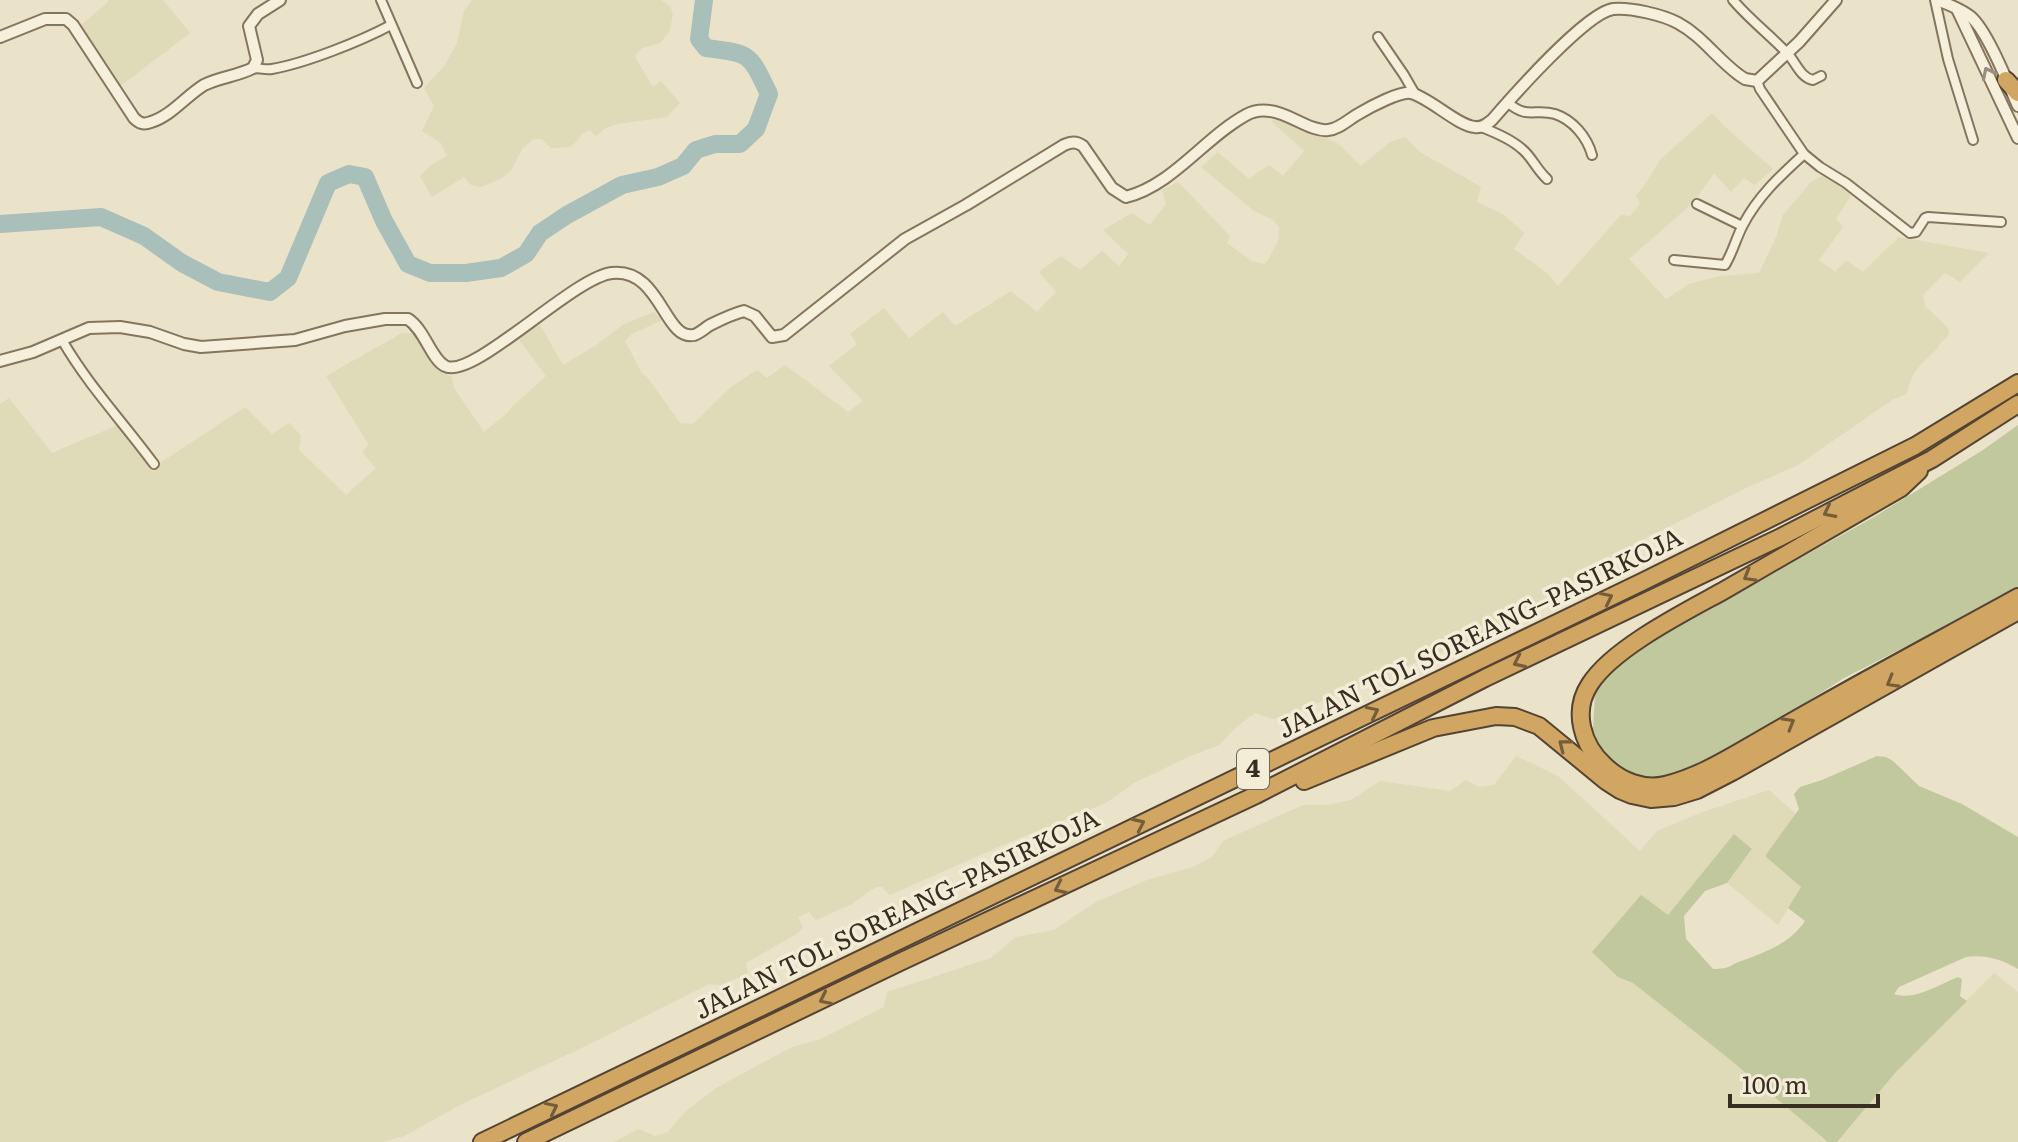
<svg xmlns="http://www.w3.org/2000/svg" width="2018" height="1142" font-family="Literata,serif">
<rect width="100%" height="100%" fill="#eae2c9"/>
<g fill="#dfdab7">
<polygon points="108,0 163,0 190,33 119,87 80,26 108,2"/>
<polygon points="472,0 661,0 670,6 673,15 669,32 660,43 642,48 636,55 636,59 653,87 661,81 680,103 667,117 617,124 604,129 596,136 590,130 583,133 574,144 569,147 551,148 542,139 533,139 522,149 512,169 502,178 481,187 471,185 464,177 432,197 420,176 431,165 447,156 441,143 422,131 434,106 424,88 445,65 457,43 464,11"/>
<polygon points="1712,113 1724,126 1773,169 1755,185 1744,178 1731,192 1714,173 1694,202 1629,259 1666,299 1689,284 1720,276 1759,273 1777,235 1783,215 1812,181 1820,177 1824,176 1832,180 1851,195 1836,219 1843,227 1819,260 1835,272 1846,260 1863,272 1899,237 1989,253 1960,282 1945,273 1923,295 1925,306 1947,327 1949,331 1948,336 1941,342 1937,349 1921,364 1913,375 1906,394 1892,400 1798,465 1746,488 1640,541 1498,629 1281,718 1272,719 1255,713 1235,728 1219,745 1188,757 1134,783 1106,803 1003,845 890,895 882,887 877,887 868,892 852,904 816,920 809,912 798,917 803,927 798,933 746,963 748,974 720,985 709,984 594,1042 460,1105 404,1136 382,1142 0,1142 0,404 9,398 52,453 120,424 154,467 245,407 272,434 289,423 295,429 301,436 299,450 346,495 376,468 362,452 369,445 326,376 402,333 412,333 425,345 439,370 452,377 454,388 484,432 504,416 516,403 546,376 518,338 540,325 563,365 595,346 624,324 654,312 662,320 632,334 625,341 642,374 647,377 680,423 693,424 732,386 757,370 767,378 785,365 848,412 863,401 829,366 857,344 850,334 884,308 909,338 943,312 955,326 1011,291 1037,312 1056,292 1039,272 1061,256 1080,270 1102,251 1119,266 1128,254 1103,230 1132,213 1150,225 1166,204 1162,190 1178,182 1230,236 1227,243 1252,261 1264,264 1268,260 1278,241 1279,227 1273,220 1254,211 1201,167 1218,152 1249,179 1267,166 1271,166 1283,176 1304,151 1271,121 1279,118 1311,133 1328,139 1339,144 1361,166 1390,142 1405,137 1420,152 1481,187 1477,202 1503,214 1524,233 1514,249 1547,273 1558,286 1621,215 1630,216 1640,204 1636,195 1644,186 1660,160"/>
<polygon points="1516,756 1558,776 1640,851 1657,831 1700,813 1769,790 1796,814 1765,856 1801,887 1778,925 1727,883 1752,850 1734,834 1618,977 1633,983 1728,1058 1828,1142 614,1142 638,1129 655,1136 668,1132 685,1112 716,1088 792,1047 821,1039 884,1007 887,992 991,958 1016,937 1054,930 1096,902 1147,880 1193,867 1212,857 1223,841 1303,805 1327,805 1351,800 1380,781 1450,791 1466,780 1479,787 1494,785"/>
<polygon points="1994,973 2018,992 2018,1142 1837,1142 1896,1072"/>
</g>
<g fill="#c1c89d">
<polygon points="2018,425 2018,587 1954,622 1844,678 1740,745 1688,773 1650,779 1637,778 1613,762 1597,743 1593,730 1595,694 1615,665 1674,629 1874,517 1983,450"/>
<path d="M1877,756L1886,757L1893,761L1919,786L1962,804L2018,837V969C2002,959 1985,954 1966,957L1899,987L1894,994C1915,1001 1938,985 1958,977L1962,979L1960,996L1967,1001L1896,1072L1837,1142H1828L1728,1058L1633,983L1618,977L1592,952L1641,895L1668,915L1734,834L1752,849L1727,883L1705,891L1684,916L1686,939L1713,969C1731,969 1729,965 1744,960C1768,951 1790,943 1805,921L1788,908L1801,887L1765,856L1799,809L1794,794L1800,787L1822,780Z"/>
</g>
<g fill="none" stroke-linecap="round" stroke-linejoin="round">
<path stroke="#a9bfb9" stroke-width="18" d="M0,224L101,217L144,236L182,263L218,282L270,292L288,278L328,183L349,174L365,177L384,221L408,264L430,273H466L501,268L526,254L540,233L567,215L622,185L658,177L683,166L696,150L715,144H740L756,129L769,94C749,53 752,54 706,48L699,39L704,0"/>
<g stroke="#85755f" stroke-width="12">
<g id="minor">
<polyline points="381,0 417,83"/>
<path d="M1733,0C1750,20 1770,35 1788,54C1796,63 1801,78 1813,80L1821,76"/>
<polyline points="1935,0 1948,59 1973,140"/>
<polyline points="1378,37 1404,75 1415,94"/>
<path d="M253,68C259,68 266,70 272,69C306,63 361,41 391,25"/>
<polyline points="1757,81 1760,89 1804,154 1820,167 1846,183 1910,233 1916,232 1925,218 1928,217 2001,222"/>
<path d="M1507,102C1528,120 1534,108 1555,114C1573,120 1587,137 1592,155"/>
<path d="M1481,127C1494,132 1511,139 1522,149C1532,157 1536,169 1547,179"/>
<polyline points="1697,204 1742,226"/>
<path d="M1674,260L1725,265C1733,252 1736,238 1743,225C1758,196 1780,176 1804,154"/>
<path d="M62,340C88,385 123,422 154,464"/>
</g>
</g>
<g stroke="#85755f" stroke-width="14">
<g id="tertiary">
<path d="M1937,0C1948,4 1961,9 1971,17C1988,32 2008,84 2018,106"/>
<polyline points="1957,9 2018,138"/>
<path d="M0,37L45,19H66L73,25L134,118C139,123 143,125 151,122C171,116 186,96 204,85C220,77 238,76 253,68L257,60L249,26L258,14L280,0"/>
<path d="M0,361L33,352L89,328L120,327L150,332L184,344L201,347L295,340L345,326L385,319H408C425,330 431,359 445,366C472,381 573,277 612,273C661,268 664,341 694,335C700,333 705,328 710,325C720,320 732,314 744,311L755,316L772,337L784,335L905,239L966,205L1064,145C1071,142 1076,141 1083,146L1112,188L1126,197C1173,185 1204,138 1246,115C1253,111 1263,110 1270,111C1289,113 1311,132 1328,130C1340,129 1350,118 1360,113C1370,107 1400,91 1411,93C1430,98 1458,126 1475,127C1482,128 1487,124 1492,120C1512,97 1586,13 1613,9C1630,7 1663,15 1678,23C1702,36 1717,59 1739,75L1745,79L1757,81L1799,42L1836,0"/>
</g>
</g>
<g stroke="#534333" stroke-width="20">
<g id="motorway">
<polyline points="2006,80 2018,93"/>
<path d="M1919,471L1901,488C1842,522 1782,557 1723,591C1685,612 1613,648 1590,684C1572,711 1582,745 1605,766C1621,781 1643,790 1665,785C1695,778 1722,762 1748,747C1770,734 1793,721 1816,708C1883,670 1951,634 2018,597"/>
<polyline points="1304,781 1433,728 1496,716 1515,717 1539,726 1606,781 1620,790 1632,795 1651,799 1674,797 1697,790 1732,772 2018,611"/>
<polyline points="482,1142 1644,581 1915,446 2018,383"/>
<polyline points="526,1142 900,962 1256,795 1485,678 1781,537 1932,459 2018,404"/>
</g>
</g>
<use href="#minor" stroke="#f6efdb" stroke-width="8"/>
<use href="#tertiary" stroke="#f6efdb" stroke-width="10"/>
<use href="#motorway" stroke="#d1a562" stroke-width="16"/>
</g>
<defs><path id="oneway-chevron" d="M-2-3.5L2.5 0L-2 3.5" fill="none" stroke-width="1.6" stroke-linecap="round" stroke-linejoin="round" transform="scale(2)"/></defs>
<use stroke="#968e7e" href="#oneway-chevron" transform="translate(1988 73) rotate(-116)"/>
<g stroke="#755d3b">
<use href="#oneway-chevron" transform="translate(1829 512) rotate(153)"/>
<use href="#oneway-chevron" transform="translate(1749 576) rotate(150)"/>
<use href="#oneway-chevron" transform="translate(1607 598) rotate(-26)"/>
<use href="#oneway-chevron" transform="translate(1519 662) rotate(155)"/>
<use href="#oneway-chevron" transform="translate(1892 682) rotate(150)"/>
<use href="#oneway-chevron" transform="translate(1373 712) rotate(-26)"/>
<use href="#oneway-chevron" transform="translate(1789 723) rotate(-30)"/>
<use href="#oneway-chevron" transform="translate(1564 745) rotate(-142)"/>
<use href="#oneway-chevron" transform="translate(1139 824) rotate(-25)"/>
<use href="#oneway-chevron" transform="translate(1060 888) rotate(155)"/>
<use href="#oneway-chevron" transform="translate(825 999) rotate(154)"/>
<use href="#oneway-chevron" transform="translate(552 1108) rotate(-26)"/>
</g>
<g text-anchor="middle" stroke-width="7" stroke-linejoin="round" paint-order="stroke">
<rect fill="#f3ecd7" stroke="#6f6658" stroke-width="2" x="1237" y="749" width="32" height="40" rx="6"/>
<g font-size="24" font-weight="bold" fill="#372d21">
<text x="1253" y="777">4</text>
</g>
<g font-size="26" fill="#372d21" stroke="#f3ecd7">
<text transform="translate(1480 633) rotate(-26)" y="9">JALAN TOL SOREANG–PASIRKOJA</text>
<text transform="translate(897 914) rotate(-26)" y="9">JALAN TOL SOREANG–PASIRKOJA</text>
</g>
</g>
<path d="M1730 1094v12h148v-12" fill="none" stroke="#372d21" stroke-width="4"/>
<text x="1742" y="1094" font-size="24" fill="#372d21" stroke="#f3ecd7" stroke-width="6" paint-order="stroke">100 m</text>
</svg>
